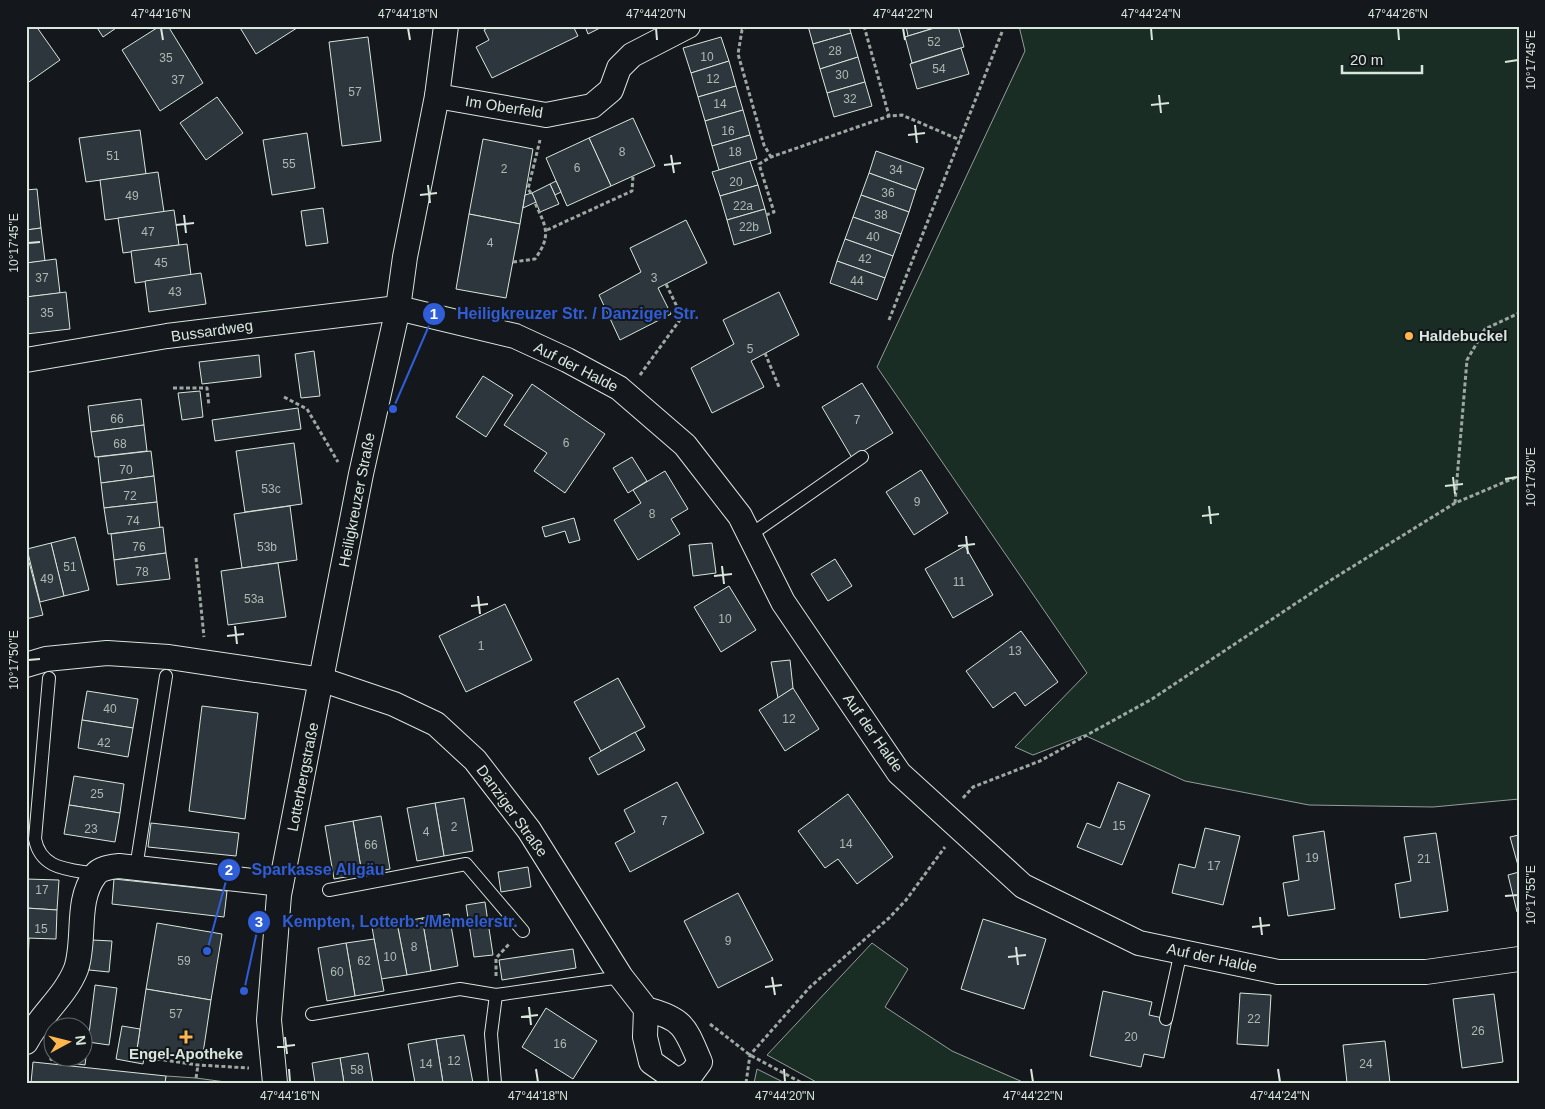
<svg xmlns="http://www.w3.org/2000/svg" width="1545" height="1109" font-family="Arial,sans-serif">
<rect width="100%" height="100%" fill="#14181c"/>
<g fill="#1a2d24" stroke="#939e99">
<polygon points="1019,26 1519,26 1519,799 1433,807 1309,805 1185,781 1084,735 1033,755 1015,747 1087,673 877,367 1025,51"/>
<polygon points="872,943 908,969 885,1007 952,1051 1025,1083 818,1083 767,1055"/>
<polygon points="757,1069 785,1083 754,1083"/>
</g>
<polygon fill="#24282b" stroke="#939e99" points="166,1076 196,1078 233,1083 165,1083"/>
<g fill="#2c363c" stroke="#d8e6dc">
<polygon points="26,26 36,26 60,60 26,84"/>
<polygon points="96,26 119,26 103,37"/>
<polygon points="160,26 168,26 203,83 160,111 122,50"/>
<polygon points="239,26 300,26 256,54"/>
<polygon points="491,26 573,26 578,36 492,78 476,47 489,40 484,30"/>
<polygon points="585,26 604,26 588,34"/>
<polygon points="808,26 849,26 851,33 813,44"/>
<polygon points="906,26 941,26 908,36"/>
<polygon points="941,26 958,26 964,47 912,63 905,37"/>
<polygon points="851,33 858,57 820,69 813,44"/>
<polygon points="368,37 381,141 342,146 329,42"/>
<polygon points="721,37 729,61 691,73 683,48"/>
<polygon points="961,48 969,74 917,89 910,64"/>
<polygon points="858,57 865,82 827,93 820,69"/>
<polygon points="729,61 736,86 698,97 691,73"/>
<polygon points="865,82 872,106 834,117 827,93"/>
<polygon points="736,86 743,110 705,121 698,97"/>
<polygon points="217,97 243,133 206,160 180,123"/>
<polygon points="743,110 750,135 712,146 705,121"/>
<polygon points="633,118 655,166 611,186 589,138"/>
<polygon points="140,130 146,174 86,182 79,138"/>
<polygon points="307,133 315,188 272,195 263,140"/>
<polygon points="750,135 757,159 719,170 712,146"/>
<polygon points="589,138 611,186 567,206 546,158"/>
<polygon points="483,139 533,149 520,224 469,214"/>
<polygon points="876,151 924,168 916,190 869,173"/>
<polygon points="750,161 758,185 720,196 712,172"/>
<polygon points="158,172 164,212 105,220 100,180"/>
<polygon points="869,173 916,190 909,212 861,195"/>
<polygon points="556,181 561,192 555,195 550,184"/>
<polygon points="550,184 559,204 540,212 532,193"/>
<polygon points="758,185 765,209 727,220 720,196"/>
<polygon points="37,189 41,228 26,230 26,190"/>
<polygon points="532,193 536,202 523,208 525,195"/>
<polygon points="861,195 909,212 901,234 853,217"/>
<polygon points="323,208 328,243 306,246 301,211"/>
<polygon points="765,209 771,233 734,245 727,220"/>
<polygon points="174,210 179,245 123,253 118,218"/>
<polygon points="469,214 520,224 506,298 456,289"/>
<polygon points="853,217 901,234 893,256 845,239"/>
<polygon points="686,220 707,263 658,288 671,314 620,340 599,295 641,272 630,248"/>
<polygon points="41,228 45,261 26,263 26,230"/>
<polygon points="845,239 893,256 885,278 837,261"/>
<polygon points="187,244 191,275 135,283 131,251"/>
<polygon points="56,259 60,293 26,297 26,263"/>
<polygon points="837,261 885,278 877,300 830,283"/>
<polygon points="201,273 206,304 149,312 145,281"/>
<polygon points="66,292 70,329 26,334 26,297"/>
<polygon points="779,292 799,335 751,361 764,387 712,413 691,368 734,344 723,320"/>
<polygon points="314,351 320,396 301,398 295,354"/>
<polygon points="259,355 261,377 202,384 199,362"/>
<polygon points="483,376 513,395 486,437 456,417"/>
<polygon points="862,383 893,433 852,458 822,407"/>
<polygon points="532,384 605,434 565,493 534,471 547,453 504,425"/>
<polygon points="200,391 203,417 182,420 178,393"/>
<polygon points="141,399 144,425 91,432 88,406"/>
<polygon points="298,408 301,429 215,441 212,420"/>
<polygon points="144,425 147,451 95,457 91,432"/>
<polygon points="294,443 302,504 245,512 236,451"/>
<polygon points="151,451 154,476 101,483 98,457"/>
<polygon points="632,457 647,481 628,493 613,468"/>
<polygon points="921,470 948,513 914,535 886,492"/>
<polygon points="665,471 688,509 671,519 680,534 638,560 614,520 641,503 633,490"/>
<polygon points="154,476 157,502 104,508 101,483"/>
<polygon points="157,502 160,528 108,534 104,508"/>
<polygon points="290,506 297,560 242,568 234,514"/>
<polygon points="574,518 580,540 569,543 565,531 545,537 542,527"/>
<polygon points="163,527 166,553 114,560 111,534"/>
<polygon points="75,537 89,590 64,596 51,543"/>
<polygon points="51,543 64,596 40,602 27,549"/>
<polygon points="712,543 716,573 693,576 689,545"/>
<polygon points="965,546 993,595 953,618 925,569"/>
<polygon points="166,553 170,579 117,585 114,560"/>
<polygon points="835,559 852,586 828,601 811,574"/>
<polygon points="29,562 43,615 26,619 26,563"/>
<polygon points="278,563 286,617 228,625 221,571"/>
<polygon points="729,586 756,630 721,652 694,607"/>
<polygon points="505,604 532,660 466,692 439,636"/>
<polygon points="1021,631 1058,682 1025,706 1015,692 993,708 966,671"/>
<polygon points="790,660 793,688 778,698 771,662"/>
<polygon points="618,678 645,727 601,751 574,702"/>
<polygon points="793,688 819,729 785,751 759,710"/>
<polygon points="87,691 138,699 133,728 82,720"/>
<polygon points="202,706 258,713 245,819 189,811"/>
<polygon points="82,720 133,728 128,757 78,748"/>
<polygon points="635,732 645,750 598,775 589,758"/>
<polygon points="74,776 124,784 120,813 69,805"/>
<polygon points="677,782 704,833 630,872 615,843 635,832 624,810"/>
<polygon points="1118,782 1150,795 1122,865 1077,847 1087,823 1100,828"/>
<polygon points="848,794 893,857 857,884 838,859 825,868 798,831"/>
<polygon points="464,798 473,851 444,856 435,803"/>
<polygon points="435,803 444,856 417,861 407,808"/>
<polygon points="69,805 120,813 115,842 64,834"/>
<polygon points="381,816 390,869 362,874 353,821"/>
<polygon points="353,821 362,874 334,879 325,826"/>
<polygon points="151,823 239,833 236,856 148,847"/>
<polygon points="1205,828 1240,836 1223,905 1172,893 1179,864 1195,868"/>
<polygon points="1324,831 1335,909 1288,916 1283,883 1299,880 1293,836"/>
<polygon points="1436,833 1448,911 1400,918 1395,884 1411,881 1404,837"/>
<polygon points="1519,835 1519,869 1510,837"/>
<polygon points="528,867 531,887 501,892 498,872"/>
<polygon points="1519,872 1519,911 1517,912 1508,875"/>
<polygon points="26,879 59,880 57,910 26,908"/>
<polygon points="114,879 227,891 224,917 112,904"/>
<polygon points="738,893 773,960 718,988 684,921"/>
<polygon points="485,902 493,955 474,957 466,905"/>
<polygon points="26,908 57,910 56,939 26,938"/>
<polygon points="449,914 458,966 431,971 422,918"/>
<polygon points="422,918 431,971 407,975 397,923"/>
<polygon points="983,919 1046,939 1024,1009 961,989"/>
<polygon points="157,923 222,934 211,1000 146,989"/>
<polygon points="397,923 407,975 381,979 372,927"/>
<polygon points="26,938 29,938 28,965 26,965"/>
<polygon points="374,939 384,991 355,996 346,943"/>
<polygon points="92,940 112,941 109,972 89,970"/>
<polygon points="346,943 355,996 327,1001 318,948"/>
<polygon points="573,949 576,968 502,980 499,960"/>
<polygon points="95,985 117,988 109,1045 88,1042"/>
<polygon points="146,989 211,1000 202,1060 137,1049"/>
<polygon points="1103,991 1152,1002 1149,1015 1172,1020 1164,1058 1144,1054 1141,1067 1090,1056"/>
<polygon points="1240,993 1271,995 1268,1046 1237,1044"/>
<polygon points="1494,994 1503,1062 1462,1068 1453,999"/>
<polygon points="546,1008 597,1041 573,1079 522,1047"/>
<polygon points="122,1026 140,1029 137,1049 145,1051 143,1064 116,1059"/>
<polygon points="464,1035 473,1083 443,1083 436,1039"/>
<polygon points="52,1039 52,1056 82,1056 82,1042 88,1042 85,1065 50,1060"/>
<polygon points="436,1039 443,1083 415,1083 408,1044"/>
<polygon points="1385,1041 1390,1083 1347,1083 1343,1045"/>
<polygon points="368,1053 373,1083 344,1083 340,1058"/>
<polygon points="340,1058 344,1083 315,1083 312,1063"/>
<polygon points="33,1062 166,1076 165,1083 31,1083"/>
</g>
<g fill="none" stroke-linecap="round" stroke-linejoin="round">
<g stroke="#d8e6dc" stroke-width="14">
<g id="service">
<polyline points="750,535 862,457"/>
<path d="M49,678L35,839C41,870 69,869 95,874"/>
<polyline points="136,868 166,676"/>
<polyline points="329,890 466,864 523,931"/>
<polyline points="312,1014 460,989 496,995 621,977"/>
<polyline points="1166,1019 1181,951"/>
<polyline points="495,1083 491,1034 496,995"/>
</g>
</g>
<g stroke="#d8e6dc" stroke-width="26">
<g id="minor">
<polyline points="437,96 546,115 592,106 611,90 619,68 632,55 688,26"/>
<polyline points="26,360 167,336 398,308 515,336 567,360 619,388 685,445 740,516 783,602 899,773 1023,886 1139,943 1278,972 1426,972 1519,959"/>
<path d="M26,665L46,659L107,653L169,657L323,680L394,704L436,724L475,760L529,830L621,977L646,1009L645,1037L651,1062L678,1081L692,1073L700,1062C685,1027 684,1019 646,1009"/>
<path d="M26,1042C40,1015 65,997 76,969C86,940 75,901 95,875C100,868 111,867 119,866L281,884"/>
<polyline points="275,1083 269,1020 279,895 361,474 398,308 405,257 437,96 446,26"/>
</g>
</g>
<g stroke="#9da8a2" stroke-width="3" stroke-dasharray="4 2.5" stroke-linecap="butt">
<polyline points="748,26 742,30 738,54 764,145 771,157"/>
<polyline points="864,26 889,116"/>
<polyline points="531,193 528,189 540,140"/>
<polyline points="766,215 774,212 759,164 771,157 889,116 902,115 960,140"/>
<polyline points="547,230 632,191 633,176"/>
<path d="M513,262L535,259C552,235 546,227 535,203"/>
<polyline points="889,320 1002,32"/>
<polyline points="765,353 779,387"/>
<polyline points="640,375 682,317 666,284"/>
<polyline points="173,388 207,388 209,406"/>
<polyline points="284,397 307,409 338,462"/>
<polyline points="1455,503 1467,360 1485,329 1519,313"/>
<polyline points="196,558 204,637"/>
<polyline points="963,798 973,787 1040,761 1152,699 1331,580 1455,503 1519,476"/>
<polyline points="496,976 496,958 510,943"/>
<polyline points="710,1024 750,1055 802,1083"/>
<polyline points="144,1057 198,1065 249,1068"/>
<polyline points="196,1078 198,1065"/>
<polyline points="746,1083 750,1055 810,987 889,918 906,900 945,847"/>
</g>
<use href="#service" stroke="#14181c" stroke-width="12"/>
<use href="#minor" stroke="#14181c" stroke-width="24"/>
</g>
<path fill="none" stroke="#d8e6dc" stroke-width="2" d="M161,28L163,40M408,28L410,40M656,28L657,40M903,28L905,40M1151,28L1152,40M1398,28L1399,40M1505,62L1518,60M1159,95L1161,113M1151,105L1169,103M915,125L917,143M908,135L925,133M671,155L674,173M664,165L681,163M428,185L430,203M420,195L437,193M184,215L186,233M176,225L194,223M28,243L40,242M1453,477L1455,494M1505,479L1518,477M1445,486L1463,484M1209,506L1211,524M1202,516L1219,514M966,536L968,554M958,546L975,544M722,566L724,584M714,576L732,574M478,596L480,614M471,606L488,604M235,626L237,644M227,636L244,634M28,660L40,659M1505,896L1518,895M1260,917L1262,935M1252,927L1270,925M1016,947L1018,965M1008,957L1026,955M772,977L775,995M765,987L782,985M529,1007L531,1025M521,1017L538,1015M285,1037L287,1054M277,1047L295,1045M289,1069L290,1082M536,1069L538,1082M784,1069L785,1082M1031,1069L1033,1082M1278,1069L1280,1082"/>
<g fill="#ffb74d" stroke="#14181c" stroke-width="2">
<circle cx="1409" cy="336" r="5"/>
<path d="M183.5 1029.5h5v5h5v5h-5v5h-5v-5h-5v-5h5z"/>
</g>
<g text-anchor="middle" stroke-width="4" stroke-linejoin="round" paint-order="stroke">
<g font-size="12" fill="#adbab4">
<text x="934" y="46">52</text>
<text x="835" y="55">28</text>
<text x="707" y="61">10</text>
<text x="166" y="62">35</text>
<text x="939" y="73">54</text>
<text x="842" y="79">30</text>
<text x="713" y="83">12</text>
<text x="178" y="84">37</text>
<text x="355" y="96">57</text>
<text x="850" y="103">32</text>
<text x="720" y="108">14</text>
<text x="728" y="135">16</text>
<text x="622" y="156">8</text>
<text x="735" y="156">18</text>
<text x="113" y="160">51</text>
<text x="289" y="168">55</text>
<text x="577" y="172">6</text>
<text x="504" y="173">2</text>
<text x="896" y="174">34</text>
<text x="736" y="186">20</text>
<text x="888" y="197">36</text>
<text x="132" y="200">49</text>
<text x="743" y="210">22a</text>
<text x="881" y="219">38</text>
<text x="749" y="231">22b</text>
<text x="148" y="236">47</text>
<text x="873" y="241">40</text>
<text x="490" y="247">4</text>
<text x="865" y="263">42</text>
<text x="161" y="267">45</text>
<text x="42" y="282">37</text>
<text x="654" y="282">3</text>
<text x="857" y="285">44</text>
<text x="175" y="296">43</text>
<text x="47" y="317">35</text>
<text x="750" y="353">5</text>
<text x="117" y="423">66</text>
<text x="857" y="424">7</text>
<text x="566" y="447">6</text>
<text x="120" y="448">68</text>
<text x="126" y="474">70</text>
<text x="271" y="493">53c</text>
<text x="130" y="500">72</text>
<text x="917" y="506">9</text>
<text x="652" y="518">8</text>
<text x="133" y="525">74</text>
<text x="139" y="551">76</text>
<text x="267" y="551">53b</text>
<text x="70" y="571">51</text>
<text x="142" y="576">78</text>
<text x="47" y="583">49</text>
<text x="959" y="586">11</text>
<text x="254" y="603">53a</text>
<text x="725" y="623">10</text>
<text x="481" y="650">1</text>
<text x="1015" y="655">13</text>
<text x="110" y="713">40</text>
<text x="789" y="723">12</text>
<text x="104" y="747">42</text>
<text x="97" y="798">25</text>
<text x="664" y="825">7</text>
<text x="1119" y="830">15</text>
<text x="454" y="831">2</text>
<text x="91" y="833">23</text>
<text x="426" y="836">4</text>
<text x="846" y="848">14</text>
<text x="371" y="849">66</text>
<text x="1312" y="862">19</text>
<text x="1424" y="863">21</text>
<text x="1214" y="870">17</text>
<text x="42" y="894">17</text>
<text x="41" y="933">15</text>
<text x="728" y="945">9</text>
<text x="414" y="951">8</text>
<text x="390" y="961">10</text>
<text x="184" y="965">59</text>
<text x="364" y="965">62</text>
<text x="337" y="976">60</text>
<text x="176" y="1018">57</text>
<text x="1254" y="1023">22</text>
<text x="1478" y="1035">26</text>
<text x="1131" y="1041">20</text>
<text x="560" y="1048">16</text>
<text x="454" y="1065">12</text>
<text x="426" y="1068">14</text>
<text x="1366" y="1068">24</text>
<text x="357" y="1074">58</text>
</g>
<g font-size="15" fill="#d8e6dc" stroke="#14181c">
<text transform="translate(504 107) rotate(9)" y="5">Im Oberfeld</text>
<text transform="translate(212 331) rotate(-8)" y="5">Bussardweg</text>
<text transform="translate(576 367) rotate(27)" y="5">Auf der Halde</text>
<text transform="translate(357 500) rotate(-79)" y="5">Heiligkreuzer Straße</text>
<text transform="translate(873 733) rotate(55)" y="5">Auf der Halde</text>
<text transform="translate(303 777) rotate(-79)" y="5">Lotterbergstraße</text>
<text transform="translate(512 811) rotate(54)" y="5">Danziger Straße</text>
<text transform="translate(1212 958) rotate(12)" y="5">Auf der Halde</text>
</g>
<g font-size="15" font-weight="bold" fill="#d8e6dc" stroke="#14181c" text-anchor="start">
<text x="1419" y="341">Haldebuckel</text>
<text x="186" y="1059" text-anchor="middle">Engel-Apotheke</text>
</g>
</g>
<path fill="none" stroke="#305dd8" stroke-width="2" d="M393 409L434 314M207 951L229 870M244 991L259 922"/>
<g fill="#305dd8" stroke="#14181c" stroke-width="2">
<circle cx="393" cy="409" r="5"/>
<circle cx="207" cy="951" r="5"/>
<circle cx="244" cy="991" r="5"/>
<circle cx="434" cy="314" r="12"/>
<circle cx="229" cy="870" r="12"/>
<circle cx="259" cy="922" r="12"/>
</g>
<g font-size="15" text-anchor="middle" font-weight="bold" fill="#fff">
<text x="434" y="319">1</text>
<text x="229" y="875">2</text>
<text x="259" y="927">3</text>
</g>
<g font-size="16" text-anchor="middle" font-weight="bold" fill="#305dd8" stroke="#14181c" stroke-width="4" stroke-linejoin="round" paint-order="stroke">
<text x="578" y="319">Heiligkreuzer Str. / Danziger Str.</text>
<text x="318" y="875">Sparkasse Allgäu</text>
<text x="400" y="927">Kempten, Lotterb.-/Memelerstr.</text>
</g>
<rect width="1545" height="1109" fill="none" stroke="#14181c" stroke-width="55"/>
<g transform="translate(68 1042) rotate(83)"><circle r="24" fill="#14181c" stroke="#626a69"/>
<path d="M0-4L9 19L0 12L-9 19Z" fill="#ffb74d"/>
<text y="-8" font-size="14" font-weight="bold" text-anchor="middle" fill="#d8e6dc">N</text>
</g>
<path d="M1342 65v8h80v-8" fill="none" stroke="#d8e6dc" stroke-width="2.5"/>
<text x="1350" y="65" font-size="15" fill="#d8e6dc" stroke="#14181c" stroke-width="4" paint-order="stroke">20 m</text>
<rect x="28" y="28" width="1490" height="1054" fill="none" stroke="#d8e6dc" stroke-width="2"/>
<g font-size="12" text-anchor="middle" fill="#d8e6dc">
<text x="161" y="18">47°44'16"N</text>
<text x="408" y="18">47°44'18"N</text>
<text x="656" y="18">47°44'20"N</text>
<text x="903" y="18">47°44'22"N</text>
<text x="1151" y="18">47°44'24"N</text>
<text x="1398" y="18">47°44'26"N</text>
<text transform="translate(1531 60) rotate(-90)" y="4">10°17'45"E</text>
<text transform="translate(14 243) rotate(-90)" y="4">10°17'45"E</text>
<text transform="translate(1531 477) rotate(-90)" y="4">10°17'50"E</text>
<text transform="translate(14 660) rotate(-90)" y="4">10°17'50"E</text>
<text transform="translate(1531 895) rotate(-90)" y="4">10°17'55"E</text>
<text x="290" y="1100">47°44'16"N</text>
<text x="538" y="1100">47°44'18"N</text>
<text x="785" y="1100">47°44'20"N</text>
<text x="1033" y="1100">47°44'22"N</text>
<text x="1280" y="1100">47°44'24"N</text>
</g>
</svg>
